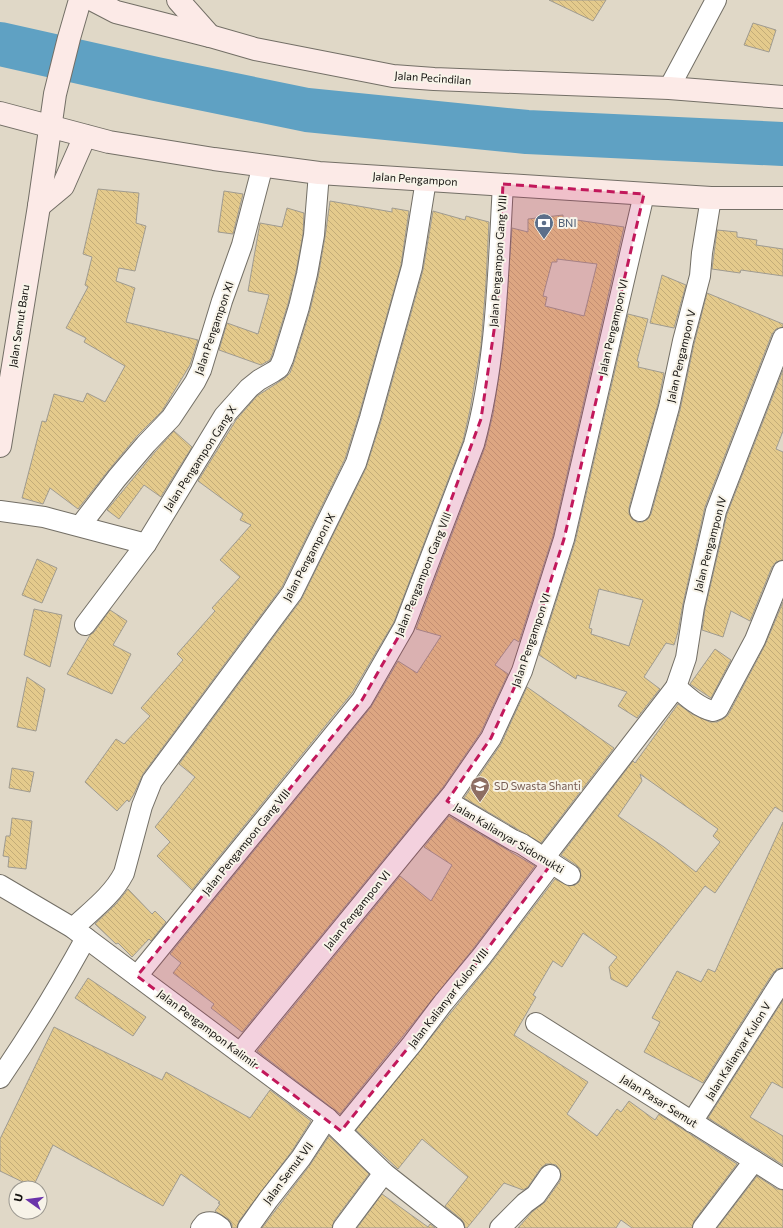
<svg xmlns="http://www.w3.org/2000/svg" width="783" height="1228" font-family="Commissioner,sans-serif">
<defs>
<pattern id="building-back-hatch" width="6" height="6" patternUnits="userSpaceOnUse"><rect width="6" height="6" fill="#e4ca8c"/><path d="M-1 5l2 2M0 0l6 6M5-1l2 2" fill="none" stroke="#c3ac78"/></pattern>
</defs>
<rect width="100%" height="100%" fill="#eae5db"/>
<path fill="#e0d8c7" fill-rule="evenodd" d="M0,0H783V1228H0ZM16,1188H40V1212H16Z"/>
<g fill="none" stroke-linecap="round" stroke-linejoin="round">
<polyline stroke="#5fa1c3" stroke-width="44" points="0,44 156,79 307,110 527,132 783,144"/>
</g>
<g fill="url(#building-back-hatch)" stroke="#9f9b91" fill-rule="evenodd">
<polygon points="549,0 606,0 593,21"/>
<polygon points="753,23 776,30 769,52 744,45"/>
<polygon points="98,189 139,193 136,223 146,226 135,271 119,268 116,281 135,288 126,322 198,340 190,365 162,411 137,436 108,471 78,509 50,488 43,504 22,498 42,421 46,422 54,394 83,402 87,393 105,402 125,366 84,342 86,338 66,328 88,287 85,285 92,257 83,254"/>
<polygon points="224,191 243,194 233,234 218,232"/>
<polygon points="330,201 392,212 392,208 409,211 401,265 359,415 345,459 282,587 143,774 134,794 129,802 127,800 117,811 85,782 116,739 124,744 150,716 141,708 183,660 177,654 215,611 212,608 240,577 220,560 251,525 240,520 243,514 198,481 236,420 257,396 285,378 290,373 294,362 310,310 318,277 325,237"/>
<polygon points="287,208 304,213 303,234 296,272 288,304 272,355 270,360 261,365 219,350 227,323 258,334 269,295 248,291 260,223 282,227"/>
<polygon points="433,211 465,220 466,216 489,222 486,282 481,346 470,410 463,441 394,622 352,693 192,890 157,856 170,842 155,827 195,777 179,764 301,600 366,468 381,421 423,270"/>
<path d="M563,215V218L624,227L553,536L519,642L514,639L495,665L508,674L481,732L444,786L242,1032L211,1008L214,1004L173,973L181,963L170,954L371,707L398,661L417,673L441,636L416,629L485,447L493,414L503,349L512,228L528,232V219ZM557,259L597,264L584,316L545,306L547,297L543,296L552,262H557Z"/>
<polygon points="717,230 737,232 737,237 757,240 756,245 783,249 783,276 741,270 740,273 712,269"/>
<polygon points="662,275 686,285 674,328 650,323"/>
<path d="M707,293L783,324V327L776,329L772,334L705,507L683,604L678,632L674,645L666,643L644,677L660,689L659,690L637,718L618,706L627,692L577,675L576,679L539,655L575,542L628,314L648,319L637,361L639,362L638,367L664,373L658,404L629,508V513L632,519L637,522H642L648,519L651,514L680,410L694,344ZM599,589L643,600L629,646L591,634L592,629L589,628Z"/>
<polygon points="783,370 783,431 776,449 783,452 783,560 776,562 772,567 750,621 731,611 723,637 702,630 705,609 727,514"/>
<polygon points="174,431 192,447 162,495 161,497 144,485 119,519 107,510 155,452"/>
<polygon points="37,559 57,568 42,603 22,595"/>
<path d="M783,602V812L775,807L715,893L705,886L627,987L611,979L609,967L617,957L583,933L562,967L553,961L533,995L536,997L514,1035L588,1082L567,1114L597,1136L617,1109L621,1112L629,1101L655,1120L659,1114L737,1164L694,1221L692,1228H632L621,1220L616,1228H518L532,1212L545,1202L560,1181L561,1176L560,1170L556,1165L551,1164H546L541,1168L528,1187L523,1190L504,1183L467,1228H465L464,1223L461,1219L445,1206L468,1177L422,1139L398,1169L356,1130L491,963L555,879L569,886L575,885L579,882L581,876L580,869L576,865L561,855L633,761L635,763L678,704L692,714L710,722H717L723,719L728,715L765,645ZM640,774L718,829L713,836L720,842L696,872L664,847L618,816L642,781Z"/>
<polygon points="34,609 62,615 50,667 24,655"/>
<polygon points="110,610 127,621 113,645 131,654 112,694 67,674 90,635 94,632"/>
<polygon points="715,649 731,660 711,698 690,684"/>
<polygon points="27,677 45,689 36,731 17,727"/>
<polygon points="527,687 614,748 541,843 464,798 501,744"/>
<polygon points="12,768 34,772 30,792 9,788"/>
<polygon points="449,816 535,866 473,949 340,1114 257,1051 400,876 431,901 452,865 424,847"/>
<polygon points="12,818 32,821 26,869 8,867 9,857 3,856 6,836 10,836"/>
<polygon points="783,822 783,968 777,969 773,973 703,1083 644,1052 660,1022 652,1018 677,971 701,982 708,969 715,972"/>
<polygon points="128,889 152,914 155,911 166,922 151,941 149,939 132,957 118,943 116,944 95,924 116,904"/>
<polygon points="88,978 146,1017 133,1036 75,998"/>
<polygon points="783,1000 783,1088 772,1082 750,1117 783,1136 783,1165 708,1118"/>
<polygon points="54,1027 162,1080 166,1072 250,1118 270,1090 311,1121 292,1151 239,1221 237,1228 232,1228 232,1224 228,1219 215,1211 220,1204 218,1203 220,1202 181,1174 163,1206 53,1145 33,1187 0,1171 0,1139"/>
<polygon points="329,1136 369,1174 334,1221 332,1228 262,1228 310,1165"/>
<polygon points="757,1176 777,1189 783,1190 783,1228 717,1228"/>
<polygon points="382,1194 428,1227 430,1224 435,1228 357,1228"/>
</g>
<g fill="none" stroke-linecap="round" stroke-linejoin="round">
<g stroke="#736f66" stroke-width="22">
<g id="street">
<polyline points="669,88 716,0"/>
<polyline points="0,511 44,517 146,544"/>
<polyline points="640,511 669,407 683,341 700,276 702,253 711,198"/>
<polyline points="80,526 117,478 146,444 171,418 195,382 201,370 222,301 242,245 263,165"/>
<polyline points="85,625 146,544 224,416 249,388 259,380 273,372 279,368 283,359 299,307 307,274 314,235 319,173"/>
<polyline points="676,687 686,658 694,607 716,511 783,338"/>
<polyline points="447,801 513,840 522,844 570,875"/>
<path d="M544,858L676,687C686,696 699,708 713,711L718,709L755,640L783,571"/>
<polyline points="0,885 73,928 86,938 327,1118 384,1173 454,1228"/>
<path d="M73,928C91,911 112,896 124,873L142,806L152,781L292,593L356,463L370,418L412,267L426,180"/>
<path d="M137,976L362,700L404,627L474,444C497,360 498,271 503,184"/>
<polyline points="536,1023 783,1179"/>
<polyline points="240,1053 453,793 491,738 522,671 564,539 644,194"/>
<path d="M0,1078C31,1033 59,987 86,938"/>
<polyline points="692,1122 783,979"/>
<polyline points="341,1131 412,1044 443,1003 482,956 552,863"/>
<path d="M201,1228L205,1223C212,1221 215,1223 221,1228"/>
<polyline points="248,1228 268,1200 301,1158 327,1118"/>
<polyline points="343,1228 384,1173"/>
<polyline points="500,1228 525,1203 536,1195 550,1175"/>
<polyline points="703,1228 754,1161"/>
</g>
</g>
<g stroke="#736f66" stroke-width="24">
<g id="secondary">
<polyline points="93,0 116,12 210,36 255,49 393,76 434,79 669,88 783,97"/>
<polyline points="178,0 210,36"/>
<polyline points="0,113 109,142 214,159 319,173 711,198 783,198"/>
<polyline points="39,206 63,186 85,136"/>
<polyline points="0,446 39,206 55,94 69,38 80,0"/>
</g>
</g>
<use href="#street" stroke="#fff" stroke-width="20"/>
<use href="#secondary" stroke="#fceae7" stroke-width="22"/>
</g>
<path fill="#c2185b" fill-opacity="0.2" stroke="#c2185b" stroke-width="3" stroke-dasharray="8 5" stroke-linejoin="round" d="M503,184L644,194L564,539L522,671L491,738L447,801L552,863L482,956L341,1131L137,976L362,700L404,627L481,419L496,317Z"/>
<defs>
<g id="bank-pin" transform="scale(1)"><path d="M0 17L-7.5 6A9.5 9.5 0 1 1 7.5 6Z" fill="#5c6f8a" stroke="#f7f3e8"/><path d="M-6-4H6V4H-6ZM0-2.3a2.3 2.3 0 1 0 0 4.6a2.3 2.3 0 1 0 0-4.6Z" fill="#fff"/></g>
<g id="school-pin" transform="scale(1)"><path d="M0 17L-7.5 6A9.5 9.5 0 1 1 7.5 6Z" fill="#8d6e63" stroke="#f7f3e8"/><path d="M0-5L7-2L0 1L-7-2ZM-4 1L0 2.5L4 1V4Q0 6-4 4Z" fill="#fff"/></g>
</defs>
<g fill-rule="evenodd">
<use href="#bank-pin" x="544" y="223"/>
<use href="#school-pin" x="480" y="786"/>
</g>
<g text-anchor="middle" stroke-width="4" stroke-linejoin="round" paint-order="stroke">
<g font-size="11" fill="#13110e" stroke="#f7f3e8">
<text transform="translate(433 78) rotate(4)" y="4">Jalan Pecindilan</text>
<text transform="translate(415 179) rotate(4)" y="4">Jalan Pengampon</text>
<text transform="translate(498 261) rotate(-86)" y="4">Jalan Pengampon Gang VIII</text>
<text transform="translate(19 326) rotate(-81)" y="4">Jalan Semut Baru</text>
<text transform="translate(613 327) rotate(-77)" y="4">Jalan Pengampon VI</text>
<text transform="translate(214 328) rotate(-71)" y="4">Jalan Pengampon XI</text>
<text transform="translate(681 356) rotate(-77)" y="4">Jalan Pengampon V</text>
<text transform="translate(200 458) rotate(-57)" y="4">Jalan Pengampon Gang X</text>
<text transform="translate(710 544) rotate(-75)" y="4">Jalan Pengampon IV</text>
<text transform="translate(309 557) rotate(-62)" y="4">Jalan Pengampon IX</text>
<text transform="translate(423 574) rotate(-68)" y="4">Jalan Pengampon Gang VIII</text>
<text transform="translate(531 640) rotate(-71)" y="4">Jalan Pengampon VI</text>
<text transform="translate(509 838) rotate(31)" y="4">Jalan Kalianyar Sidomukti</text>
<text transform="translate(246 842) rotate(-51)" y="4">Jalan Pengampon Gang VIII</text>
<text transform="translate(357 910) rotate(-51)" y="4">Jalan Pengampon VI</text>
<text transform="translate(448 998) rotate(-52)" y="4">Jalan Kalianyar Kulon VIII</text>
<text transform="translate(208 1029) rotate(37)" y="4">Jalan Pengampon Kalimir</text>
<text transform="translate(738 1051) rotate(-58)" y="4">Jalan Kalianyar Kulon V</text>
<text transform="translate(659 1101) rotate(32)" y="4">Jalan Pasar Semut</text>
<text transform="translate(288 1173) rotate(-53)" y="4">Jalan Semut VII</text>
</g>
<g font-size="11" fill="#4e5e75" stroke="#f7f3e8" text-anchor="start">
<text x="558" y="227">BNI</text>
</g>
<g font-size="11" fill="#785e54" stroke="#f7f3e8" text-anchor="start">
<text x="494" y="790">SD Swasta Shanti</text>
</g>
</g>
<g transform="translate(28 1200) rotate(284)"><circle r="19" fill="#f7f3e8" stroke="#9c9991"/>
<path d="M0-3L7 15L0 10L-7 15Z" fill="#6a33aa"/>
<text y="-6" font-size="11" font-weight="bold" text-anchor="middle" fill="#13110e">U</text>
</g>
</svg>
